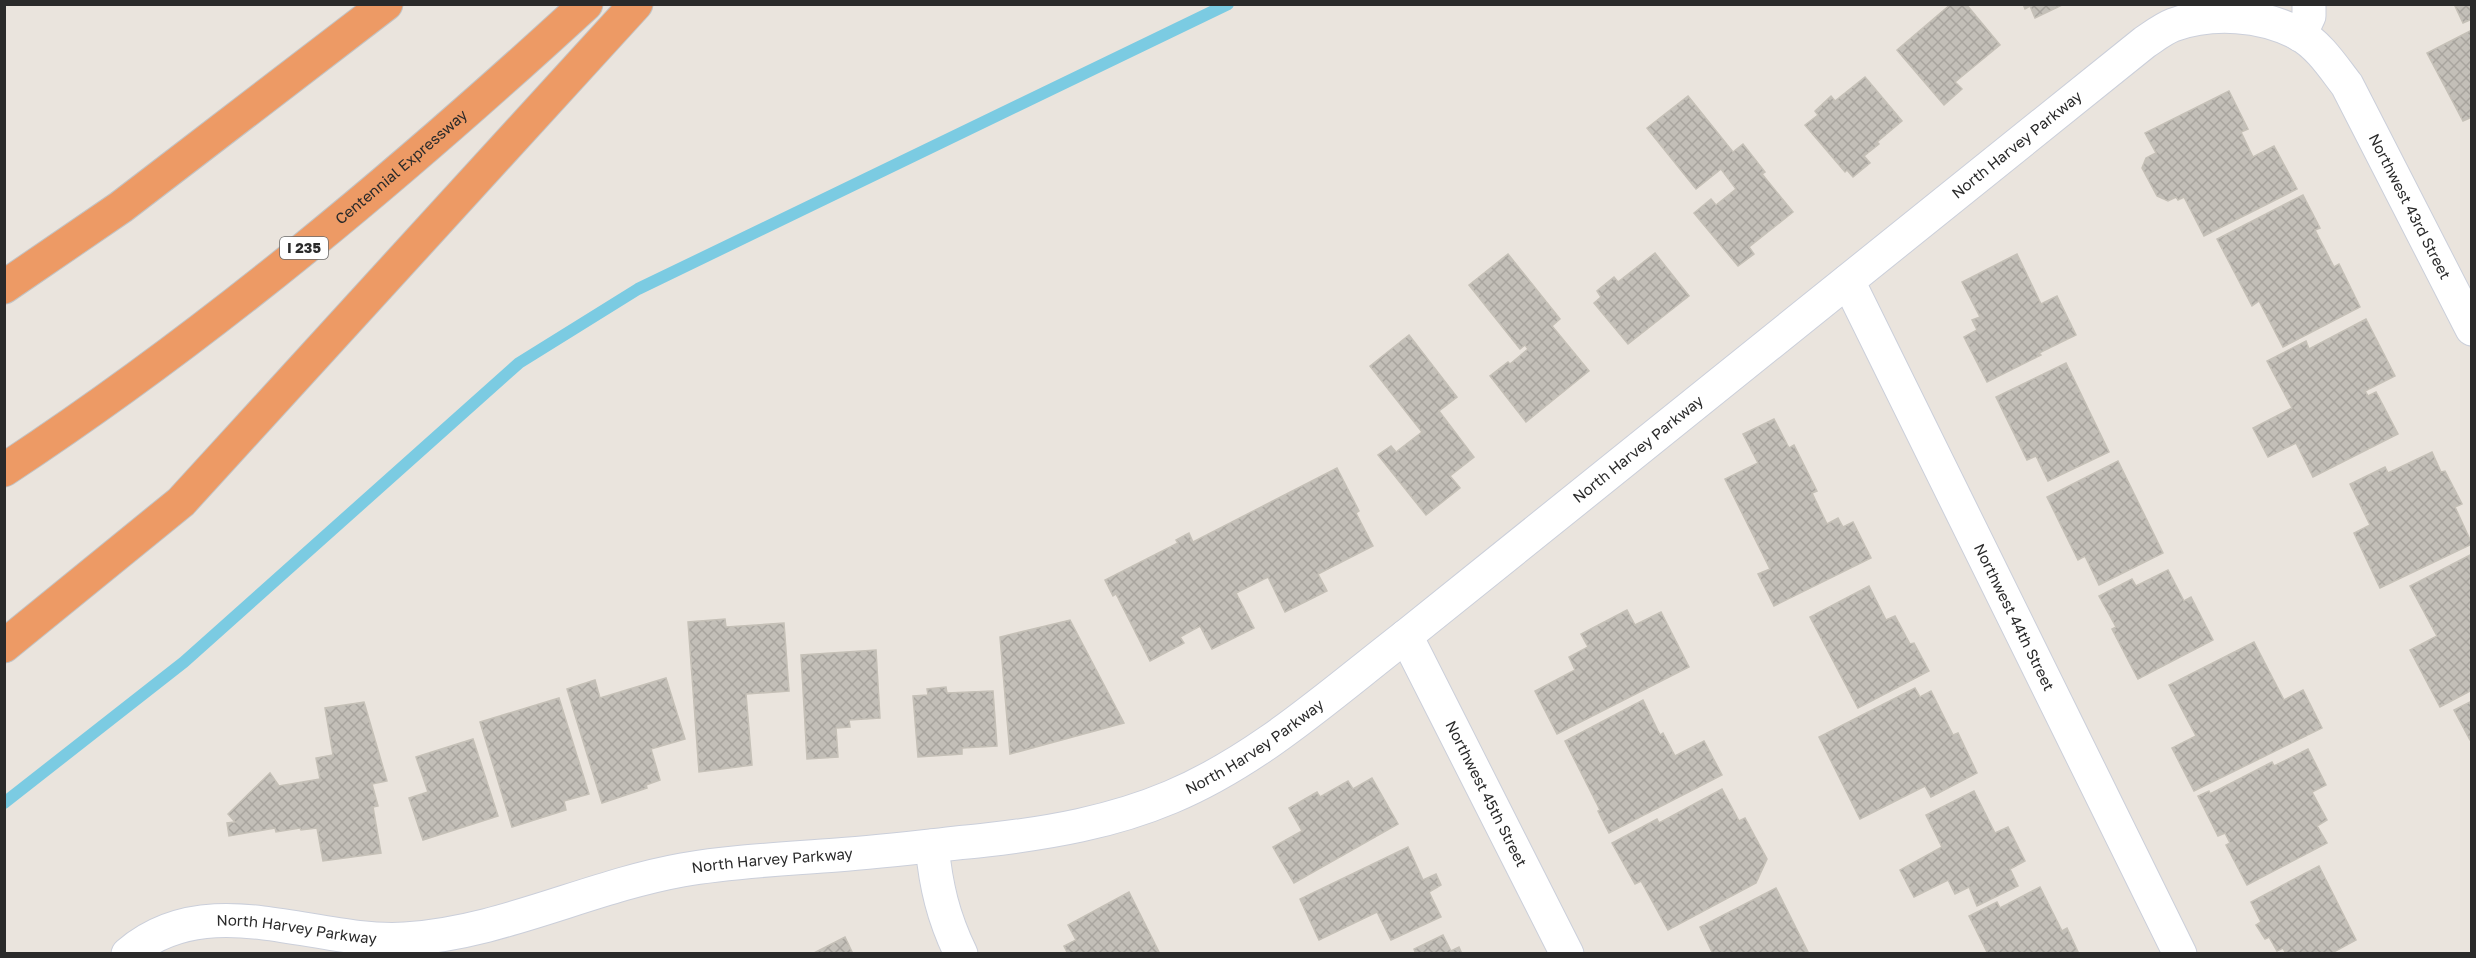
<svg xmlns="http://www.w3.org/2000/svg" width="2476" height="958" font-family="'Golos Text',sans-serif">
<defs>
<pattern id="building-cross-hatch" width="8" height="8" patternUnits="userSpaceOnUse" patternTransform="scale(1.5)"><rect width="8" height="8" fill="#c3bfb8"/><path d="M0 0l8 8M0 8l8-8" fill="none" stroke="#a8a49e"/></pattern>
</defs>
<rect width="100%" height="100%" fill="#eae4dd"/>
<g fill="none" stroke-linecap="round" stroke-linejoin="round">
<polyline stroke="#7bcbe2" stroke-width="12" points="4,803 184,662 519,363 638,289 1228,4"/>
</g>
<g fill="url(#building-cross-hatch)" stroke="#c5c0b7" stroke-width="1.5">
<polygon points="1951,4 1966,4 2000,45 1955,82 1962,89 1944,105 1897,50"/>
<polygon points="2023,4 2062,4 2062,5 2035,18 2030,6 2025,9"/>
<polygon points="2454,4 2472,4 2472,19 2463,23"/>
<polygon points="2472,30 2472,117 2463,121 2427,53"/>
<polygon points="1865,77 1902,121 1877,142 1879,144 1864,156 1870,163 1853,177 1847,170 1845,172 1805,125 1818,115 1815,111 1831,96 1835,101"/>
<polygon points="2229,91 2248,129 2241,132 2253,157 2274,146 2297,189 2204,236 2184,197 2178,200 2176,197 2168,201 2157,196 2142,168 2146,158 2156,153 2145,133"/>
<polygon points="1688,96 1733,152 1743,144 1765,172 1762,174 1793,212 1749,247 1754,254 1738,266 1694,213 1711,199 1716,205 1736,189 1721,169 1696,189 1647,128"/>
<polygon points="2303,195 2320,228 2315,230 2334,267 2339,264 2360,307 2283,347 2259,301 2252,306 2217,239"/>
<polygon points="1655,253 1689,296 1628,344 1594,303 1601,297 1597,291 1614,277 1618,282"/>
<polygon points="1508,254 1560,319 1552,326 1589,371 1526,422 1490,376 1508,362 1510,364 1528,349 1525,345 1520,349 1469,285"/>
<polygon points="2017,254 2041,304 2057,296 2076,335 2039,353 2041,355 1987,382 1964,337 1977,330 1972,320 1980,317 1962,282"/>
<polygon points="2366,319 2395,376 2365,391 2368,396 2376,392 2398,434 2313,477 2296,443 2268,457 2253,428 2292,408 2267,361 2306,341 2309,349"/>
<polygon points="1409,335 1457,397 1439,411 1474,457 1450,476 1460,488 1426,515 1378,455 1391,446 1396,452 1422,432 1370,366"/>
<polygon points="2066,363 2109,452 2048,481 2036,456 2027,460 1996,397"/>
<polygon points="1774,419 1789,448 1794,445 1817,491 1812,493 1827,524 1838,518 1843,527 1853,522 1871,558 1774,606 1758,574 1770,569 1725,479 1758,463 1743,434"/>
<polygon points="2432,452 2441,472 2445,471 2462,504 2455,507 2472,544 2380,588 2354,533 2370,525 2350,484 2385,467 2388,473"/>
<polygon points="2118,461 2163,553 2099,585 2085,556 2078,560 2047,497"/>
<polygon points="1337,468 1359,511 1356,513 1373,546 1318,574 1327,591 1285,612 1268,577 1236,593 1254,628 1212,649 1200,626 1180,637 1184,643 1150,661 1116,594 1113,596 1105,580 1178,543 1176,540 1189,533 1193,542"/>
<polygon points="2472,554 2472,690 2440,707 2410,650 2437,636 2410,586"/>
<polygon points="2168,570 2184,601 2191,597 2213,640 2138,679 2112,629 2116,627 2099,596 2132,579 2136,586"/>
<polygon points="1869,586 1886,620 1895,616 1910,644 1914,643 1929,671 1858,708 1810,617"/>
<polygon points="1627,610 1635,625 1661,612 1689,667 1557,734 1535,691 1575,670 1569,657 1588,647 1581,634"/>
<polygon points="725,619 726,627 784,623 789,691 746,694 752,765 699,772 688,622"/>
<polygon points="1070,620 1124,723 1010,754 1000,637"/>
<polygon points="2254,642 2284,700 2303,690 2322,728 2194,791 2172,748 2196,736 2169,685"/>
<polygon points="876,650 880,718 849,720 850,727 836,728 838,757 807,759 801,655"/>
<polygon points="666,678 685,739 651,749 660,780 646,785 647,788 602,803 567,689 595,680 600,698"/>
<polygon points="946,687 947,693 993,691 997,746 962,748 962,754 918,757 913,696 928,695 927,689"/>
<polygon points="1915,688 1920,697 1931,691 1953,735 1958,733 1977,773 1931,797 1925,786 1860,819 1819,737"/>
<polygon points="559,698 589,794 564,801 566,810 512,827 480,722"/>
<polygon points="1643,700 1660,735 1663,733 1675,756 1704,741 1722,775 1609,833 1598,811 1600,810 1565,741"/>
<polygon points="2472,701 2472,740 2470,740 2454,710"/>
<polygon points="364,702 387,781 372,784 378,806 373,807 381,853 323,861 317,828 301,830 300,828 276,832 275,828 229,836 227,823 235,822 228,814 270,773 279,786 320,779 316,758 333,755 325,708"/>
<polygon points="473,739 498,816 423,840 409,798 428,792 416,757"/>
<polygon points="2308,749 2326,785 2312,792 2327,820 2317,826 2327,843 2247,885 2226,845 2230,843 2225,833 2218,836 2198,796 2209,791 2210,794 2272,762 2274,766"/>
<polygon points="1372,778 1398,824 1294,883 1273,847 1302,831 1289,808 1317,792 1320,797 1348,781 1353,789"/>
<polygon points="1722,789 1739,821 1745,818 1767,859 1756,883 1668,930 1641,881 1635,884 1612,843 1657,819 1659,823"/>
<polygon points="1974,791 1995,833 2008,827 2025,861 2010,869 2018,886 1977,906 1969,887 1955,894 1948,880 1914,897 1900,870 1942,847 1926,815"/>
<polygon points="1408,847 1423,880 1436,874 1441,885 1429,892 1441,917 1391,940 1377,912 1319,940 1300,899"/>
<polygon points="2319,866 2356,940 2330,954 2286,954 2283,948 2277,951 2269,937 2265,939 2256,925 2261,922 2251,902"/>
<polygon points="2040,887 2062,931 2067,928 2079,954 1988,954 1969,916 1997,902 2000,908"/>
<polygon points="1776,888 1809,954 1713,954 1700,927"/>
<polygon points="1129,892 1160,954 1068,954 1064,946 1076,940 1068,925"/>
<polygon points="1443,935 1451,951 1459,947 1462,954 1416,954 1414,949"/>
<polygon points="845,937 853,954 812,954"/>
</g>
<g fill="none" stroke-linecap="round" stroke-linejoin="round">
<g stroke="#cbcfda" stroke-width="35">
<g id="street">
<polyline points="2300,35 2309,16 2309,4"/>
<path id="s1" d="M1848,281L2180,954"/>
<path id="s2" d="M1406,636L1567,954"/>
<path d="M932,846C936,886 943,917 961,954"/>
<path id="s3" d="M128,954C209,885 315,945 405,939C501,933 588,887 682,870C733,861 786,859 837,855C887,851 937,845 986,840C1049,833 1112,822 1171,797C1259,760 1332,693 1406,636L2145,42C2154,36 2163,29 2173,25C2212,11 2262,14 2299,34C2319,45 2333,67 2347,85L2472,329"/>
</g>
</g>
<g stroke="#c3c3c3" stroke-width="35">
<g id="highway">
<polyline points="4,287 121,207 386,4"/>
<path id="s4" d="M4,470C212,333 403,172 586,4"/>
<polyline points="4,646 181,502 636,4"/>
</g>
</g>
<use href="#street" stroke="#fff" stroke-width="33"/>
<use href="#highway" stroke="#ed9a65" stroke-width="33"/>
</g>
<g text-anchor="middle" stroke-width="6" stroke-linejoin="round" paint-order="stroke">
<rect fill="#fff" stroke="#6a6a6a" stroke-width="1.5" x="280" y="237" width="48" height="22" rx="4.5"/>
<g font-size="14" font-weight="bold" fill="#2a2a2a">
<text x="304" y="253">I 235</text>
</g>
<g font-size="15" fill="#2a2a2a" stroke="#fff">
<text dy="5" stroke="none"><textPath href="#s3" startOffset="2138">North Harvey Parkway</textPath></text>
<text dy="5" stroke="none"><textPath href="#s4" startOffset="500">Centennial Expressway</textPath></text>
<text dy="5" stroke="none"><textPath href="#s3" startOffset="2672">Northwest 43rd Street</textPath></text>
<text dy="5" stroke="none"><textPath href="#s3" startOffset="1652">North Harvey Parkway</textPath></text>
<text dy="5" stroke="none"><textPath href="#s1" startOffset="375">Northwest 44th Street</textPath></text>
<text dy="5" stroke="none"><textPath href="#s3" startOffset="1166">North Harvey Parkway</textPath></text>
<text dy="5" stroke="none"><textPath href="#s2" startOffset="177">Northwest 45th Street</textPath></text>
<text dy="5" stroke="none"><textPath href="#s3" startOffset="663">North Harvey Parkway</textPath></text>
<text dy="5" stroke="none"><textPath href="#s3" startOffset="177">North Harvey Parkway</textPath></text>
</g>
</g>
<rect width="2476" height="958" fill="none" stroke="#2a2a2a" stroke-width="12"/>
</svg>
